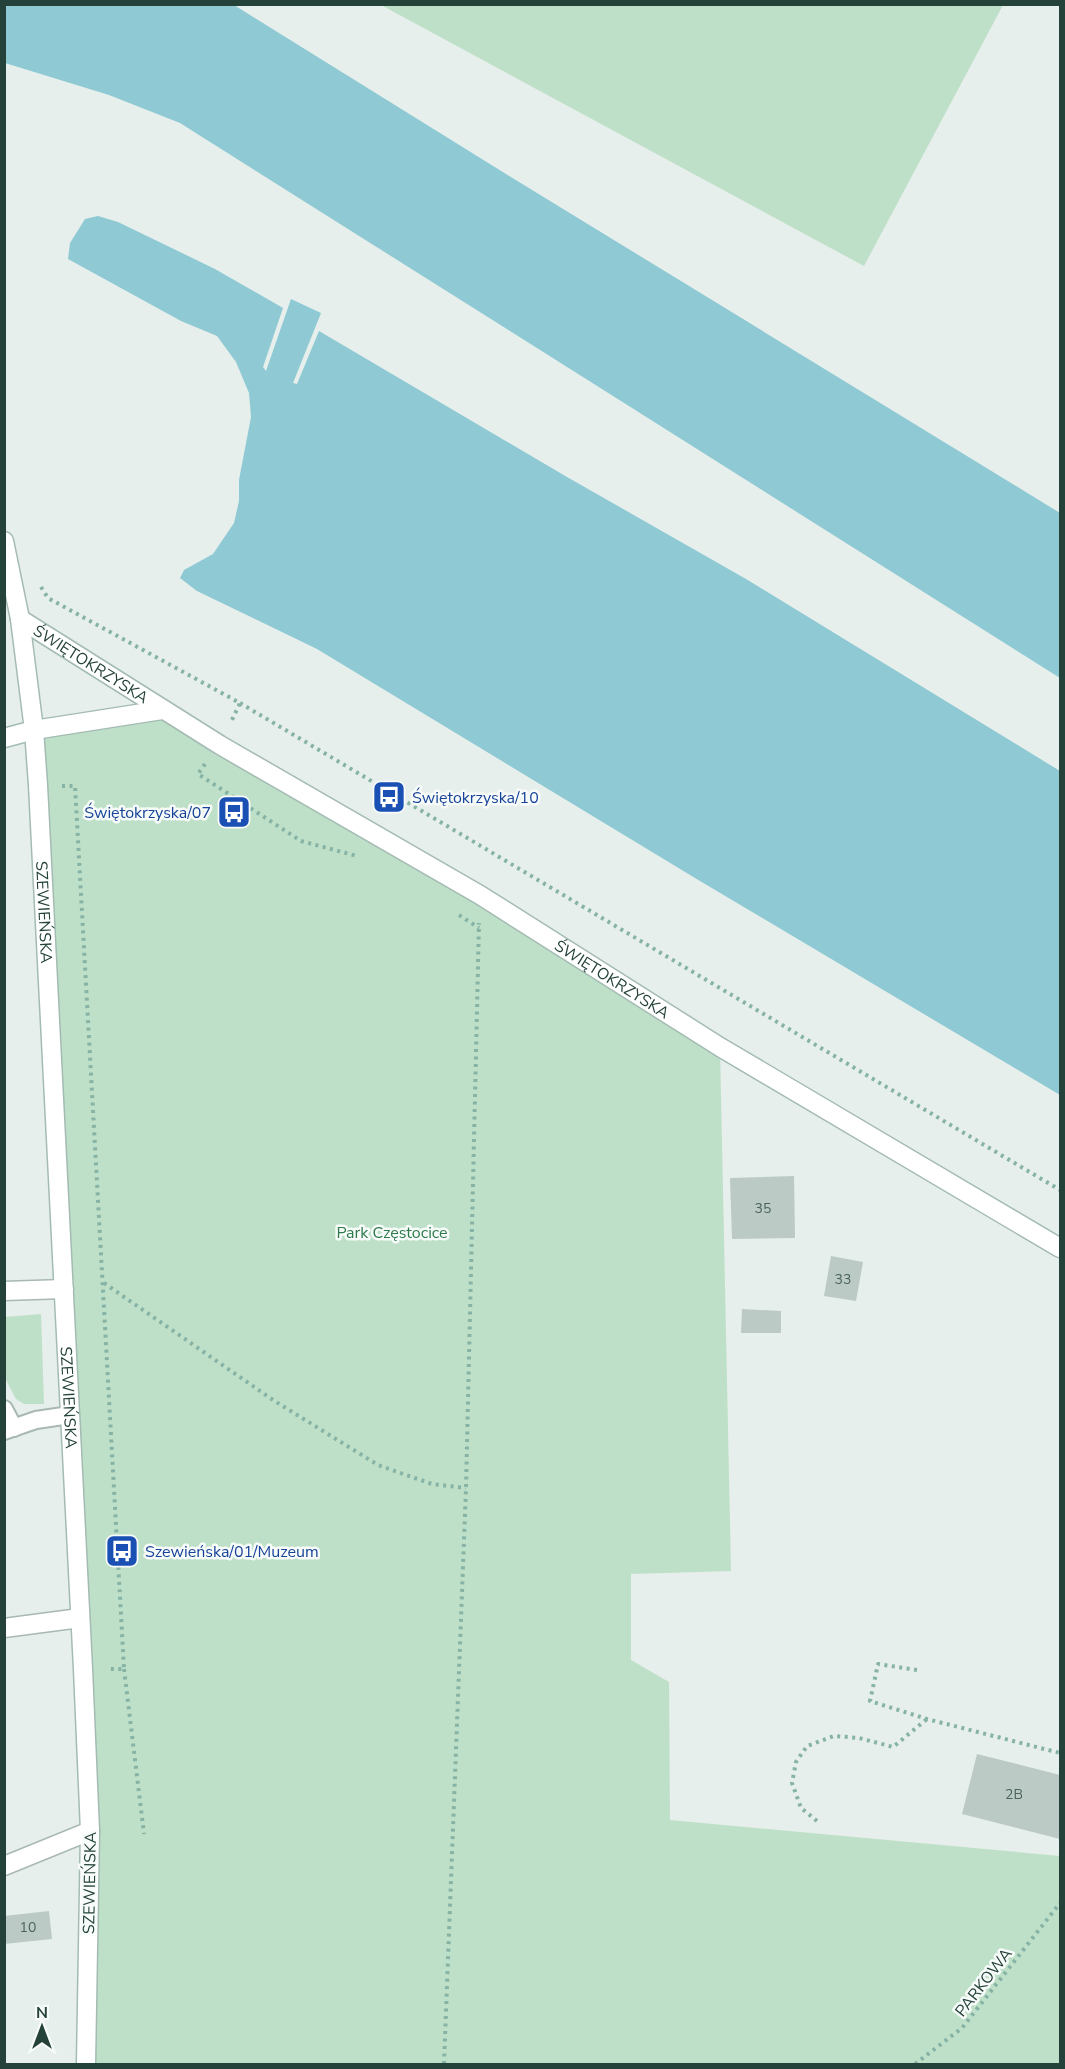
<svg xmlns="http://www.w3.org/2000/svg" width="1065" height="2069" font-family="'Nunito Sans',sans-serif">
<rect width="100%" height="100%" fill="#e6efeb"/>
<g fill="#bfe0c8">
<polygon points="381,5 1003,5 864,266"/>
<polygon points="162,710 720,1047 731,1571 631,1574 631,1660 669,1682 670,1820 1060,1856 1060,2064 86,2064 90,1831 34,730"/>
<polygon points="41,1314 44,1404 24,1404 16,1399 5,1378 5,1317"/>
</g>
<g fill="#8ec9d4">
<polygon points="4,5 234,5 506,174 1060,513 1060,678 180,123 109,95 5,63"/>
<polygon points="98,216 118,222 215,269 283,308 263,367 266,371 291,299 321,313 293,383 297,384 319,331 567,477 746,579 1060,771 1060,1095 695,878 317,649 197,591 180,578 184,570 213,554 234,523 239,501 239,480 251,417 249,393 236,362 217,336 181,321 68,259 70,243 85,219"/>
</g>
<g fill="#bbcac4">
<polygon points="794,1176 795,1238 732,1239 730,1178"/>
<polygon points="831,1256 863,1262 856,1301 824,1296"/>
<polygon points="742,1309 781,1311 781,1333 741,1333"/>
<polygon points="977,1754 1060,1775 1060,1839 962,1814"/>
<polygon points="49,1911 52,1939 4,1944 4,1916"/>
</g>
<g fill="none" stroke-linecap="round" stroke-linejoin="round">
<g stroke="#a8b8b2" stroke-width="20">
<g id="lane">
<polyline points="4,1409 14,1428"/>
<polyline points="4,1431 36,1420 70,1415"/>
</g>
</g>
<g stroke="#a8b8b2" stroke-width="21">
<g id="street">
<polyline points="4,1291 64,1289"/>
<polyline points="4,1628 80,1618"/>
<polyline points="4,1866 90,1831"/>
</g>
</g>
<g stroke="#a4bbb3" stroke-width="21">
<g id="secondary">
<path id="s1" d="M4,541L20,619L34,730L38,785L83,1669L90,1831L86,2064"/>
<path id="s2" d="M20,619L220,745L480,895L720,1047L1060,1248"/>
<polyline points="4,738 34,730 162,710"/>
</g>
</g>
<g stroke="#86b3a5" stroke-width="4" stroke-dasharray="3 4.5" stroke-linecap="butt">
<polyline points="41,587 48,598 240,703 231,722"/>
<polyline points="240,703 1060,1190"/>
<polyline points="205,764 198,774 301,841 357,856"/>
<polyline points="62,786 75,786 124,1669 107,1669"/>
<polyline points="459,915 479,928"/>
<polyline points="104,1283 273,1400 378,1465 432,1484 466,1488"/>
<polyline points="124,1669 144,1834"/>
<polyline points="917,1670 878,1664 870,1701 927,1719 1060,1753"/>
<polyline points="817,1821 801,1808 792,1783 796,1762 807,1746 834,1736 859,1738 893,1747 927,1719"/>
<polyline points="444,2064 466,1488 479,923"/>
<polyline points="915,2064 962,2028 1060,1903"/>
</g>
<use href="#lane" stroke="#fff" stroke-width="16"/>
<use href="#street" stroke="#fff" stroke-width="18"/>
<use href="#secondary" stroke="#fff" stroke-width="18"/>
</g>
<defs>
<g id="bus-square" transform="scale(1.725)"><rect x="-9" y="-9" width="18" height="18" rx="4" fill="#1a4fb4" stroke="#f7fbf9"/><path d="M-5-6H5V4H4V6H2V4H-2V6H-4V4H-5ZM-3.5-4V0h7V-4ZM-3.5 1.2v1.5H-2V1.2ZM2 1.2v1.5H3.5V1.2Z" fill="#fff"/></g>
</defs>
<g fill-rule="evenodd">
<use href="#bus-square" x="389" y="797"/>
<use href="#bus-square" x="234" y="812"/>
<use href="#bus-square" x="122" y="1551"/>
</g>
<g text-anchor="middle" stroke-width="5" stroke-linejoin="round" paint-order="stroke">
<g font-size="14" fill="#4a645c">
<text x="763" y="1213">35</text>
<text x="843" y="1284">33</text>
<text x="1014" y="1799">2B</text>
<text x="28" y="1932">10</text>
</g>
<g font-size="16" fill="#24423a" stroke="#f7fbf9">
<text dy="6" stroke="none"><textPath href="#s2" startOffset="84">ŚWIĘTOKRZYSKA</textPath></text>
<text dy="6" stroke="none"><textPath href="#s1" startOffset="374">SZEWIEŃSKA</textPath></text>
<text dy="6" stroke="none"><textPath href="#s2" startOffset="693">ŚWIĘTOKRZYSKA</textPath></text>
<text dy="6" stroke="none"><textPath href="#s1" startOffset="860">SZEWIEŃSKA</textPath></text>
<text transform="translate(89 1883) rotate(-89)" y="6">SZEWIEŃSKA</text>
<text transform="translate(983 1982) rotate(-52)" y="6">PARKOWA</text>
</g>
<g font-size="16" fill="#164399" stroke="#f7fbf9" text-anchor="start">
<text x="412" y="803">Świętokrzyska/10</text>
<text x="211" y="818" text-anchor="end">Świętokrzyska/07</text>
<text x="145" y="1557">Szewieńska/01/Muzeum</text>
</g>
<g font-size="16" fill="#2d7a4b" stroke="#f7fbf9">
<text x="392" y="1238">Park Częstocice</text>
</g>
</g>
<rect width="1065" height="2069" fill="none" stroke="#24423a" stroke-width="12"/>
<g transform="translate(42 2027)" stroke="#f7fbf9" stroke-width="4.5" paint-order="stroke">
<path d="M0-4.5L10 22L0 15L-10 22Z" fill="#24423a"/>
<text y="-9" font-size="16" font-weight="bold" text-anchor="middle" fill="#24423a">N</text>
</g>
</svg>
